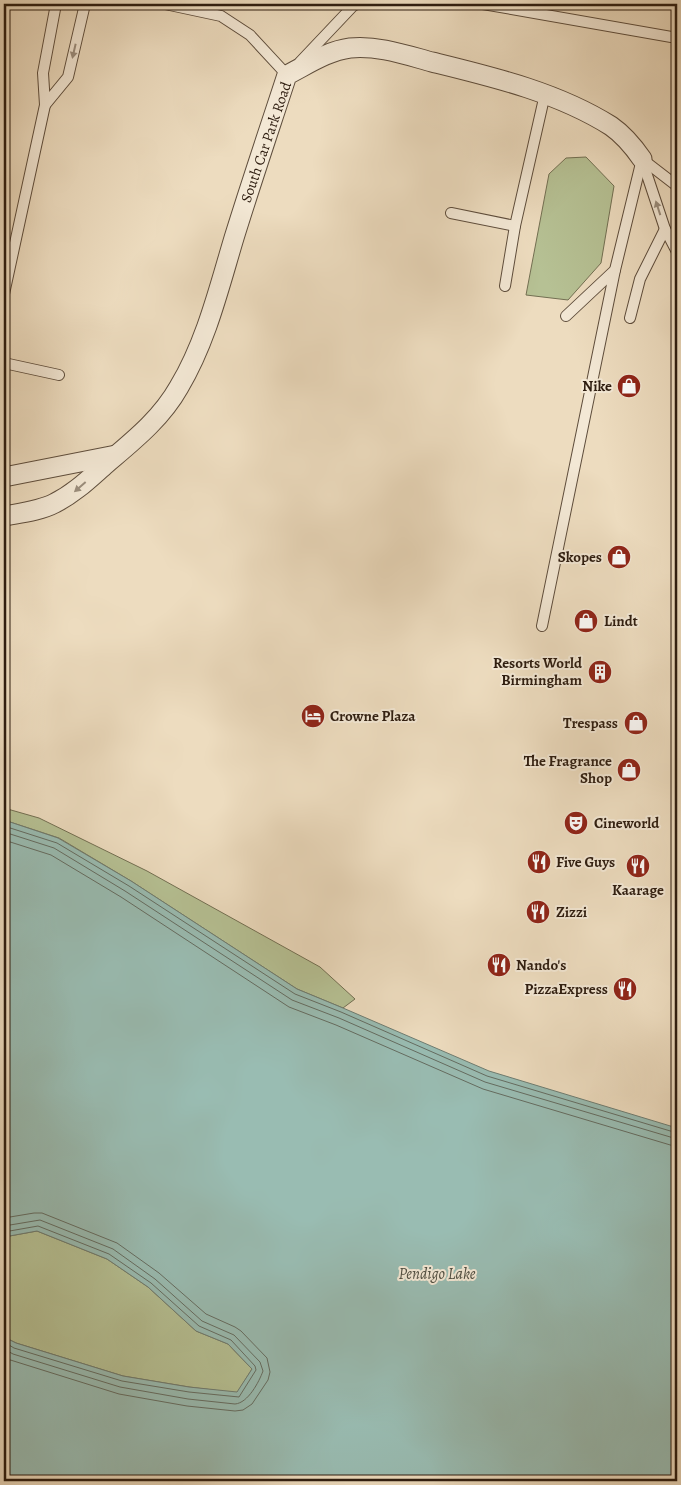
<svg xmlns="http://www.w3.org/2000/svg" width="681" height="1485" font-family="Alegreya,serif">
<rect width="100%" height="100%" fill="#eddcbf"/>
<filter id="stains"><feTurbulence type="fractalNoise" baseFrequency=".004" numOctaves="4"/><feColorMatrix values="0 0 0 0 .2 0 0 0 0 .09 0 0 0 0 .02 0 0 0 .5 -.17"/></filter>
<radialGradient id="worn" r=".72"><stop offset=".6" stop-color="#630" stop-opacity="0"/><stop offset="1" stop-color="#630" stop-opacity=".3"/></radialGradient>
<g fill="#b6c194" stroke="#726f52">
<polygon points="586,157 614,186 601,263 568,300 526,295 549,174 566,158"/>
<polygon points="4,808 39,818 147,871 320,967 355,999 343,1008 297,989 131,881 59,838 4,820"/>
<polygon points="37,1231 107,1259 148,1287 196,1331 228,1344 252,1369 237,1393 189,1387 123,1376 16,1343 4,1337 4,1237"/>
</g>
<polygon fill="#99bcb2" stroke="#6e7c71" points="4,820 58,838 131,881 297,989 343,1008 489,1071 677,1128 677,1481 4,1481 4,1337 16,1343 123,1376 189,1387 237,1392 252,1369 228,1344 196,1331 148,1287 107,1259 37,1231 4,1237"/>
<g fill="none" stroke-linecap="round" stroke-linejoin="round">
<g stroke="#646c61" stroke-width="1">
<polyline points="4,826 57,843 129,886 295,994 341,1012 487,1076 677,1133"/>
<polyline points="4,832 54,848 125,891 292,1000 339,1018 485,1082 677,1139"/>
<polyline points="4,840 51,855 121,897 289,1007 336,1025 483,1089 677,1147"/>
<polyline points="4,1218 34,1213 42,1213 117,1243 159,1273 206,1314 235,1327 241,1331 267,1358 270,1372 268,1380 252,1404 243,1410 235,1411 187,1406 119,1394 4,1358"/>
<path d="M4,1226L40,1220L113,1249L155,1279L202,1321L234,1335L260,1362L263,1371C259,1382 248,1403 235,1404L188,1399L120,1387L13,1354L4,1349"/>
<polyline points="4,1232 38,1226 109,1254 151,1283 199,1326 231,1340 255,1366 256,1370 239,1397 189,1392 122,1381 14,1348 4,1342"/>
</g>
<g stroke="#5e4d3c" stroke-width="12">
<g id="service">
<polyline points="165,4 221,16 250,35 287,75 290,72"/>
<polyline points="483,4 677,38"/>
<polyline points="300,62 353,6 357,4"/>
<polyline points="45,105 68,77 85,4"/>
<polyline points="642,159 677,186"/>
<polyline points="642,160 665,229 677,252"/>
<polyline points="451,213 515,226"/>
<polyline points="505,286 515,226 545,94"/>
<polyline points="4,294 45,105 43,73 56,4"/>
<polyline points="566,316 615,270 642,159"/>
<polyline points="630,318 640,279 665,229"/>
<polyline points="4,363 59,375"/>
<polyline points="542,626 615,270"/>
</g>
</g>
<g stroke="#5e4d3c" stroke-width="21">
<g id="minor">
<polyline points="4,477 116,455"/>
<path d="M4,516C20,513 40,511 55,503C75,493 90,478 106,464C133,441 161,419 179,387C206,342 219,288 234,238C251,183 269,130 287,75C307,65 327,51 350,48C377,45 406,55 432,62C493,77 557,92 611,126C624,135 633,146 642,159"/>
</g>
</g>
<use href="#service" stroke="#f3e8d5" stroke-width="10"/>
<use href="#minor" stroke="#f3e8d5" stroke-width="19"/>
</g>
<defs><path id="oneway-solid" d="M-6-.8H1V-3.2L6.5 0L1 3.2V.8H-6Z" transform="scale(1.25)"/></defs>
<g fill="#9a8d7c">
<use href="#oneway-solid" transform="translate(74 51) rotate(103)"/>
<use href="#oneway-solid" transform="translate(658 208) rotate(-108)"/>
<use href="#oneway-solid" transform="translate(80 487) rotate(139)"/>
</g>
<defs>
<g id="shop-disc" transform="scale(1.25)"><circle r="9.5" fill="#8f2418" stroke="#f3e8d5"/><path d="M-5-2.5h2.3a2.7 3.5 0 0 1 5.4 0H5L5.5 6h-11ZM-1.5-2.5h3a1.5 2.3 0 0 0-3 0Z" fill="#fff"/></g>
<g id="building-disc" transform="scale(1.25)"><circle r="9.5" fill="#8f2418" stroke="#f3e8d5"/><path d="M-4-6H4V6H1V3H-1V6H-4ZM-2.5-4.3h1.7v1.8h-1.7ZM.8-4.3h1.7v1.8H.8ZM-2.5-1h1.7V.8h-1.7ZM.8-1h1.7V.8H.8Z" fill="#fff"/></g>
<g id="hotel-disc" transform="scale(1.25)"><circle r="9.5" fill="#8f2418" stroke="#f3e8d5"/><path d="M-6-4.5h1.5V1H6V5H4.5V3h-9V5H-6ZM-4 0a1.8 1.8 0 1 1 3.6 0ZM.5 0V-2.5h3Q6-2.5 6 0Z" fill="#fff"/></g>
<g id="theatre-disc" transform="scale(1.25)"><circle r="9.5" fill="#8f2418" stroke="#f3e8d5"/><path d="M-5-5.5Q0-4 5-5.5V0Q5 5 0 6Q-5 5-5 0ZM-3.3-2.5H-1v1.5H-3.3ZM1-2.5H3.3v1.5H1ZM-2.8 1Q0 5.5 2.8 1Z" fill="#fff"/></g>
<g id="restaurant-disc" transform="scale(1.25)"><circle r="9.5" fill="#8f2418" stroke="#f3e8d5"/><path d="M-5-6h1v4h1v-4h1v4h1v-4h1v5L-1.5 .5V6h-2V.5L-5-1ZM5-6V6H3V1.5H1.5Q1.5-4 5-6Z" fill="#fff"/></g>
</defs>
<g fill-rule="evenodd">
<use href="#shop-disc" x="629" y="386"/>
<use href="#shop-disc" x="619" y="557"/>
<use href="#shop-disc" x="586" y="621"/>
<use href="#building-disc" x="600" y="672"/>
<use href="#hotel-disc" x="313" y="716"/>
<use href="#shop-disc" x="636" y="723"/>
<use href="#shop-disc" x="629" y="770"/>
<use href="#theatre-disc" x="576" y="823"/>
<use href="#restaurant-disc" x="539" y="862"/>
<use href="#restaurant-disc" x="638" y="866"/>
<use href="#restaurant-disc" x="538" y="912"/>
<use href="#restaurant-disc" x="499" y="965"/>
<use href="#restaurant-disc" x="625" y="989"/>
</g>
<g text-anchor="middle" stroke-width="4" stroke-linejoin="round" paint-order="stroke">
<g font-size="15" fill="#2e1d10" stroke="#f3e8d5">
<text transform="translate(266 142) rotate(-71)" y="5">South Car Park Road</text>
</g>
<g font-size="15" font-weight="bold" fill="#2e1d10" stroke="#f3e8d5" text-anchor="end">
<text x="612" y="391">Nike</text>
<text x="602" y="562">Skopes</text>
<text x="604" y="626" text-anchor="start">Lindt</text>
<text x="582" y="668">Resorts World<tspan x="582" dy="17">Birmingham</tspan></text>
<text x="330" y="721" text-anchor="start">Crowne Plaza</text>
<text x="618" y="728">Trespass</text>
<text x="612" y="766">The Fragrance<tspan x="612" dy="17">Shop</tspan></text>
<text x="594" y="828" text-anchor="start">Cineworld</text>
<text x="556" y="867" text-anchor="start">Five Guys</text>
<text x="638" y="895" text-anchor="middle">Kaarage</text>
<text x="556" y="917" text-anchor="start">Zizzi</text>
<text x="516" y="970" text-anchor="start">Nando's</text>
<text x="608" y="994">PizzaExpress</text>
</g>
<g font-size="16" font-style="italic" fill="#4e4d41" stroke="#f3e8d5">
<text x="437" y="1279">Pendigo Lake</text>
</g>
</g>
<rect width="681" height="1485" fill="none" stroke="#eddcbf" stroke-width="20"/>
<rect x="5" y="5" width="671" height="1475" fill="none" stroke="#2e1d10" stroke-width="2.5"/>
<rect x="10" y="10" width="661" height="1465" fill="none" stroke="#2e1d10"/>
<rect width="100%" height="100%" filter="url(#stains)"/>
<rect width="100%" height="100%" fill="url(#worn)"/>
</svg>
